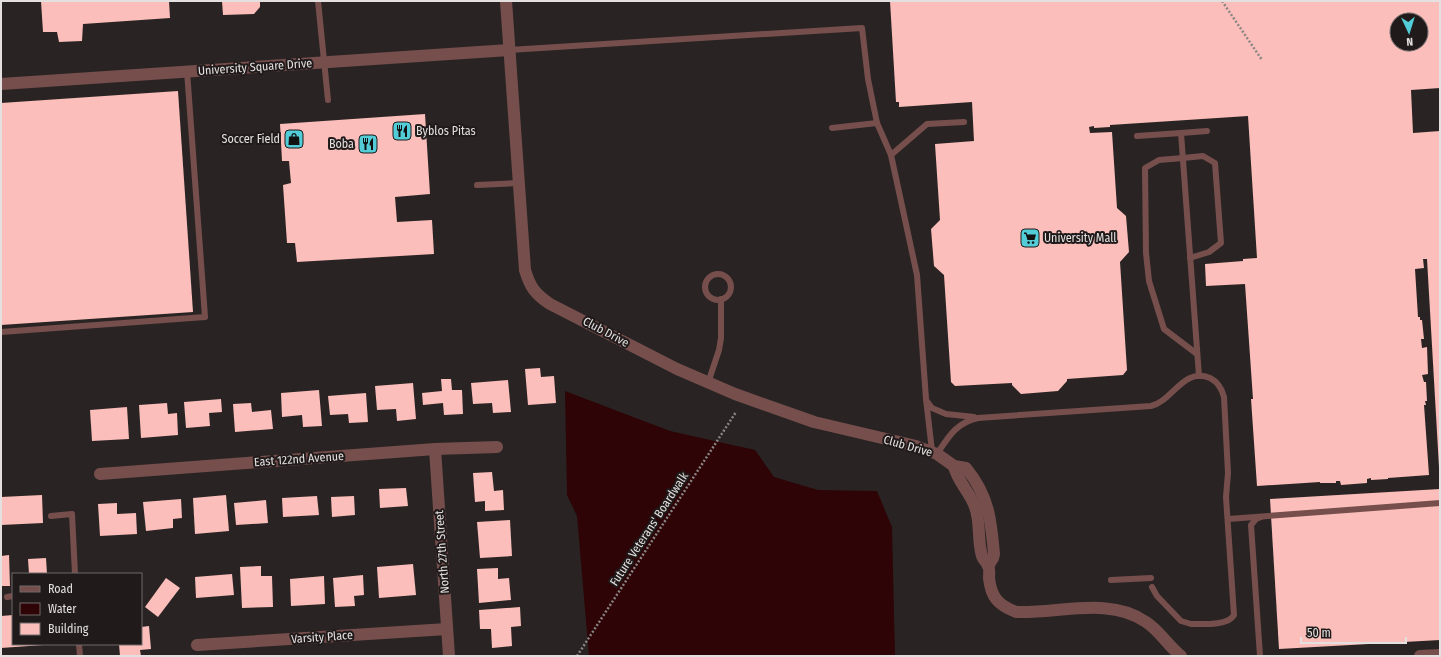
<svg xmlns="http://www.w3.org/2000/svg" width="1441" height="657" font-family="'Fira Sans Condensed',sans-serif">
<rect width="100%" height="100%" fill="#292423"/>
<polygon fill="#2e0406" points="565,391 670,431 755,450 774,477 818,490 877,491 892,527 895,656 589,656 577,516 567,495"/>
<g fill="#fbbeba" fill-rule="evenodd">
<polygon points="41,1 169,1 170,18 83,24 82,41 59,42 57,32 43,32"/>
<polygon points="222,1 260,1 260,7 254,14 223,15"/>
<path d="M890,1H1440V88L1411,90L1413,133L1440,131V467H1439L1427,259H1423L1424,268L1415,269L1418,317H1420V320H1422L1424,339H1421L1422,348L1427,347L1428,374L1422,375L1424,382H1426L1427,401H1425L1426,405H1424L1429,475L1388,478V479L1371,480V478L1367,479V483L1341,485L1340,481H1336V483H1320V482L1257,486L1251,399H1253L1245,284L1206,286L1205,264L1243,261V259L1257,258L1248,116L1110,125V127L1094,128V126L1089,127L1090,133L1112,132L1117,208L1126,216L1129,252L1120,262L1127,370L1123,375L1067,379V381L1058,391L1021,394L1012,385V383L955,386L951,382L944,275L934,266L931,229L940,220L935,144L974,141L972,102L899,107V102H896ZM1397,20H1421V44H1397Z"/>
<polygon points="178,91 193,312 1,325 1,103"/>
<polygon points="425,114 430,194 395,197 397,222 432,220 434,254 297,262 295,243 287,243 283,185 291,183 289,161 282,161 280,124"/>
<polygon points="540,368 541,377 554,376 556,403 528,405 525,369"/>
<polygon points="441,379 451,379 452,390 462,390 463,414 444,415 443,403 423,405 422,393 442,391"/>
<polygon points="508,380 511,412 493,413 492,403 473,404 471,383"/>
<polygon points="413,383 416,419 397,421 396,409 377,410 375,386"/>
<polygon points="319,390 322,426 303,427 302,415 282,417 281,393"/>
<polygon points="366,393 368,422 349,423 348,414 330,415 328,396"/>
<polygon points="221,399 222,412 209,413 210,426 186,428 184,402"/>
<polygon points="167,403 168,414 177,413 178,435 141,438 139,405"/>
<polygon points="251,403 252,412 271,410 273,429 235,432 233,404"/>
<polygon points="127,407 129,439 92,441 90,410"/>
<polygon points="492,472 494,491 503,490 504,510 485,511 485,501 475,502 473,473"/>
<polygon points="406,488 408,506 380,508 379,489"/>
<polygon points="1440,489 1440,640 1279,649 1270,499"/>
<polygon points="42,495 43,523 1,525 1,497"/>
<polygon points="226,495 229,531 195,534 193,498"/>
<polygon points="317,496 319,515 283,517 282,498"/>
<polygon points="354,496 355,515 332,517 331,497"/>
<polygon points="181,499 182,518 173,519 173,528 146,531 143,502"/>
<polygon points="266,500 268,523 236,525 234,503"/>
<polygon points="117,503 117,514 136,513 137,534 100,536 98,504"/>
<polygon points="510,520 512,556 480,558 477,522"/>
<polygon points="9,555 10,586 1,586 1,556"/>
<polygon points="46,558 47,574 29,574 28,559"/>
<polygon points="413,564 416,595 379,598 377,567"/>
<polygon points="261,566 261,576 272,576 273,607 242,608 240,567"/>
<polygon points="498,568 498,579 509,578 511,600 479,603 477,569"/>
<polygon points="232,574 234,595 196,598 195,577"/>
<polygon points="363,575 364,595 354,596 355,606 335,607 333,578"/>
<polygon points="324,576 325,604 291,606 290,579"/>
<polygon points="166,578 180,588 158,617 145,607"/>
<polygon points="520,607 521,626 511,627 512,646 492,648 491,629 480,629 479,610"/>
<polygon points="13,615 13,644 43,644 43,645 1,648 1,616"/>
<polygon points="149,626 151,649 140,650 141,656 120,656 119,644 141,644 141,627"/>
</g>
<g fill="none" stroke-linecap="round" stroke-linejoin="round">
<g stroke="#898584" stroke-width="2.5" stroke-dasharray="2 2" stroke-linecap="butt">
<polyline points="1222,1 1262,60"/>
<polyline points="577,656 736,412"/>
</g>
<g stroke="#764f4d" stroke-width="6">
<polyline points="318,1 328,100"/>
<polyline points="509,50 862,28 868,79 877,123 891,155"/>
<polyline points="832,128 877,123"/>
<polyline points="1181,133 1207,131"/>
<polyline points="1137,136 1181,133 1199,376"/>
<polyline points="477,185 519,183"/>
<polyline points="1190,258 1209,252 1221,243 1215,163 1203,156 1183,158 1159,160 1145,168 1146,253 1149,281 1164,329 1197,354"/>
<circle cx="718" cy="287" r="13"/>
<polyline points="1,332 205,317 187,71"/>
<polyline points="708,383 719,350 721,338 721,299"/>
<polyline points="926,400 932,408 946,414 974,417"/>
<polyline points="932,451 926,399 917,275 891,155 927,124 964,122"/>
<path d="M937,454C949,436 956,423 978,418L1151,406C1173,401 1183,367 1210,378C1218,382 1222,389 1224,397L1228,473L1226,497L1234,615C1228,626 1202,624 1191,624L1181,621L1157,596L1152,587"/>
<polyline points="51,516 72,514 75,574"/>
<polyline points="1228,519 1440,503"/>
<polyline points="1111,580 1151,578"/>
<polyline points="7,597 13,596"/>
<polyline points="79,644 80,656"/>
<polyline points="1260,656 1251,525 1256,519 1261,517"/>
</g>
<g stroke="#764f4d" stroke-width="12">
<path d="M506,1L525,270C530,287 535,294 550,304L677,369L735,394L814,422L916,446L937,454L954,466L966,468C989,496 991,520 994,554L993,558L988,566"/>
<polyline points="1,84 509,50"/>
<polyline points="435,449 449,656"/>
<path d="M954,466C957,481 970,492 975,507C981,523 977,540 982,556C983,560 987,562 988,566C990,569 989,575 989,578C991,597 998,605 1016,612C1057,614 1110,596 1146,622C1160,631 1168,646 1181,656"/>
<polyline points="100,474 435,449 497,447"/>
<polyline points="197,645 447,629"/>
<polyline points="1420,656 1440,655"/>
</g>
</g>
<defs>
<g id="restaurant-square" transform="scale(1)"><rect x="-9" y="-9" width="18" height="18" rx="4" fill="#52ccd6" stroke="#201a1a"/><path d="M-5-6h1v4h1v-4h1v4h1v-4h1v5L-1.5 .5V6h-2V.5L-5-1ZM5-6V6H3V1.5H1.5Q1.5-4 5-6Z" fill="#111"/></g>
<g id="shop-square" transform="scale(1)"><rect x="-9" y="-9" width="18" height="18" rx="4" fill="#52ccd6" stroke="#201a1a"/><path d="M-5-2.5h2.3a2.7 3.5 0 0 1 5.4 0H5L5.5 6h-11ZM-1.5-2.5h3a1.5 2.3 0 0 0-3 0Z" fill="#111"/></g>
<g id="supermarket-square" transform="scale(1)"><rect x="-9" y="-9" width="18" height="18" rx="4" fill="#52ccd6" stroke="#201a1a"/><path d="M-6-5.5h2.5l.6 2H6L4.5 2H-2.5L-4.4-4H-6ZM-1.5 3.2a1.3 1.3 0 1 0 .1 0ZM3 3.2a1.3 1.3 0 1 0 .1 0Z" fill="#111"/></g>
</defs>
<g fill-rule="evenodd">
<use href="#restaurant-square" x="402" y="131"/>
<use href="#shop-square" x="294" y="139"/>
<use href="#restaurant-square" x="368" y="144"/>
<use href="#supermarket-square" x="1030" y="238"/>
</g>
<g text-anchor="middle" stroke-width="4" stroke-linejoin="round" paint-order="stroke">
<g font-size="12" fill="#e3e0df" stroke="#201a1a">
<text transform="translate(255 67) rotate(-4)" y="4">University Square Drive</text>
<text transform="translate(606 332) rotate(28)" y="4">Club Drive</text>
<text transform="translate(908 446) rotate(16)" y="4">Club Drive</text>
<text transform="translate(299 459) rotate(-4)" y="4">East 122nd Avenue</text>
<text transform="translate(649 529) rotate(-57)" y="4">Future Veterans' Boardwalk</text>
<text transform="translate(442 552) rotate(-94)" y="4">North 27th Street</text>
<text transform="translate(322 637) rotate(-4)" y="4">Varsity Place</text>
</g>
<g font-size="12" fill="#e3e0df" stroke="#201a1a" text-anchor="start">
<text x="416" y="135">Byblos Pitas</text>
<text x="280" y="143" text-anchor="end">Soccer Field</text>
<text x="354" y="148" text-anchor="end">Boba</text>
<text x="1044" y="242">University Mall</text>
</g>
</g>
<rect width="1441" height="657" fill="none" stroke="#e3e0df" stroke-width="4"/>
<rect x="12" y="573" width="130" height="72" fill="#201a1a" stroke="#6e6969"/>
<rect x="20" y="586" width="20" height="6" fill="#764f4d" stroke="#6e6969"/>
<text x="48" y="593" font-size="12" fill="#e3e0df">Road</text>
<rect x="20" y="603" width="20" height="12" fill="#2e0406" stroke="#6e6969"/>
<text x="48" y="613" font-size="12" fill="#e3e0df">Water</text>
<rect x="20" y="623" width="20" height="12" fill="#fbbeba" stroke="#6e6969"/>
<text x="48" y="633" font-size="12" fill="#e3e0df">Building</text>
<g transform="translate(1409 32) rotate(176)"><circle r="19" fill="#201a1a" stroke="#6e6969"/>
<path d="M0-3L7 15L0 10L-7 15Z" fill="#52ccd6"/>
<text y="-6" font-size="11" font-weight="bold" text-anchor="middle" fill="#e3e0df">N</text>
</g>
<path d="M1301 637v6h105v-6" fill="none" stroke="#e3e0df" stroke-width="2"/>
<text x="1307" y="637" font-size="12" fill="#e3e0df" stroke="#201a1a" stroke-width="3" paint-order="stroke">50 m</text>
</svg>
